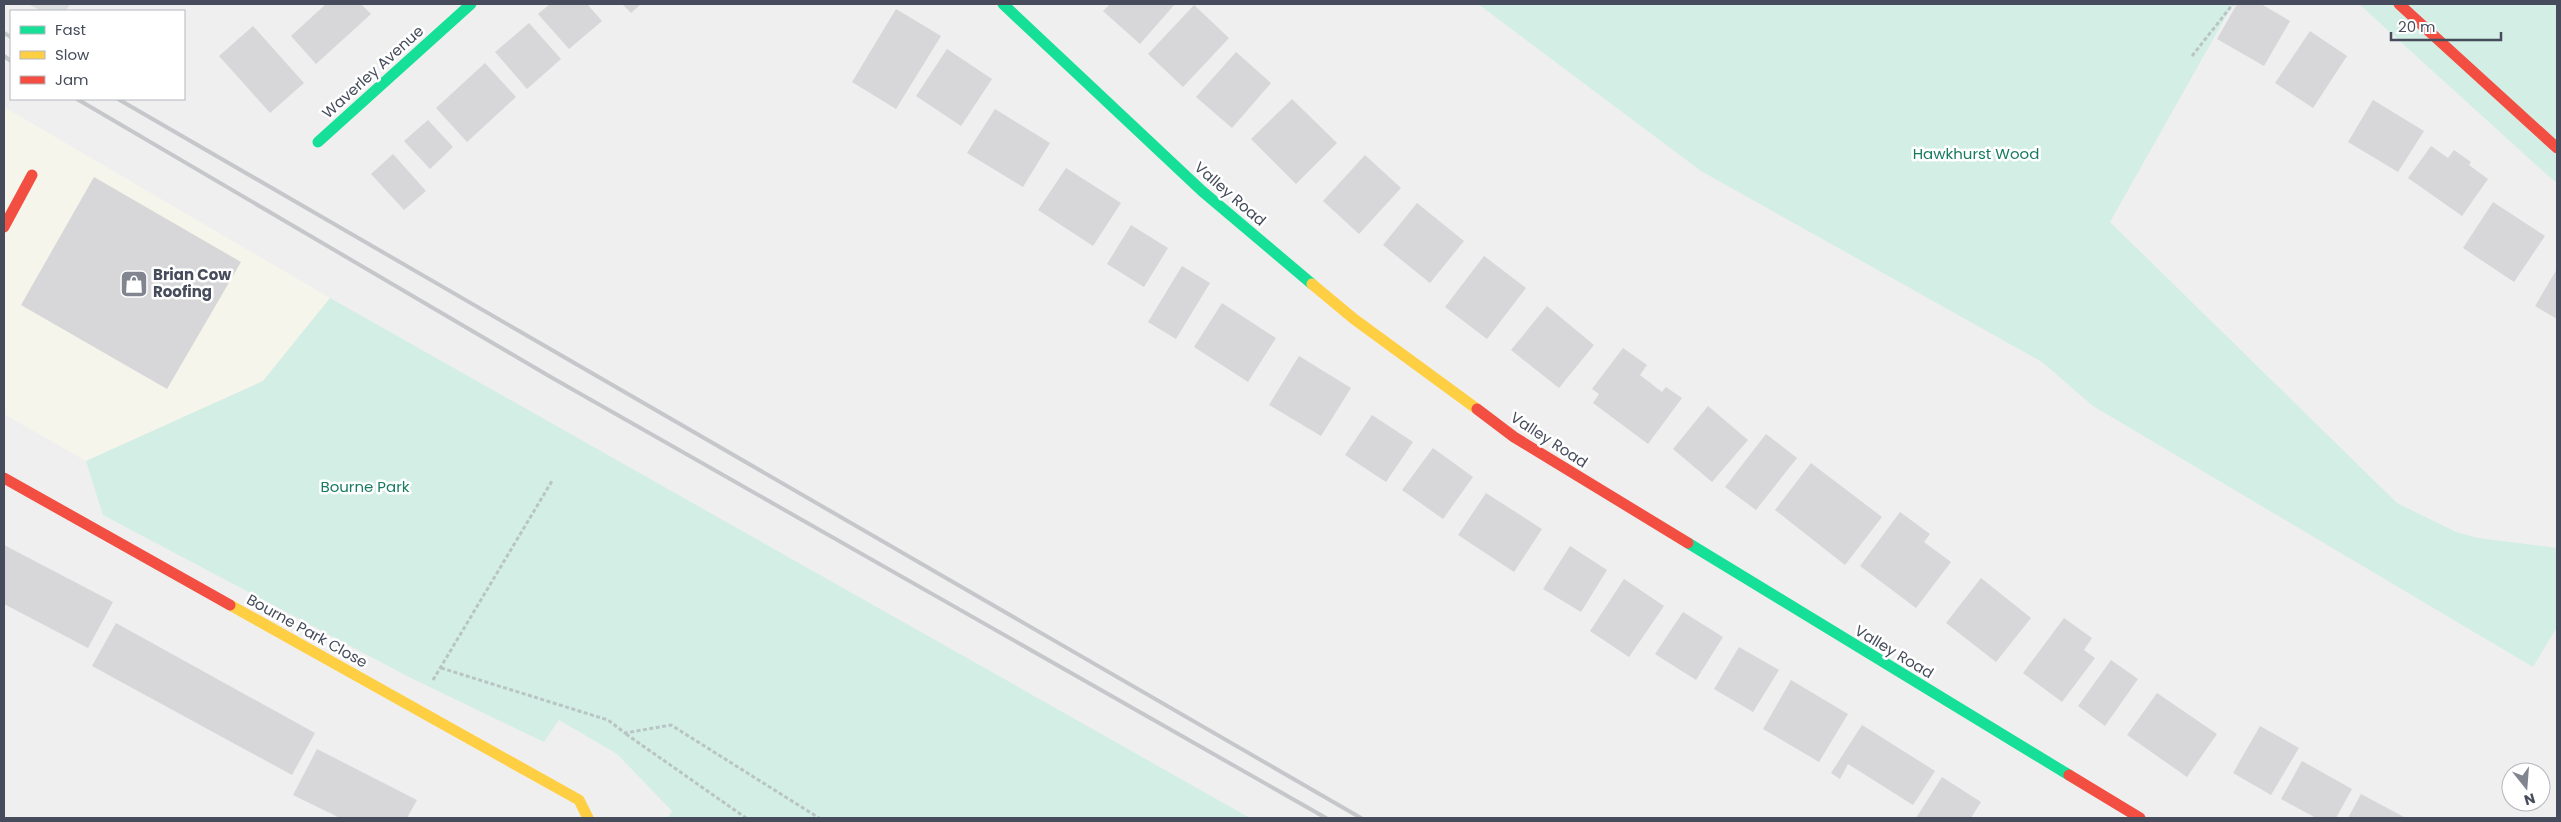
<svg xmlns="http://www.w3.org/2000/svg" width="2561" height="822" font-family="Poppins,sans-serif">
<rect width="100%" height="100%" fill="#efefef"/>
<polygon fill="#f6f5eb" points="4,107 330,298 263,381 86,461 4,414"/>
<polygon fill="#dddedf" points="28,4 70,4 66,11 41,11"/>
<g fill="#d3eee4">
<polygon points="1478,4 2233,4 2110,222 2397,503 2456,532 2478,538 2557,548 2557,627 2533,667 2093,406 2042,362 1701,171"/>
<polygon points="2359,4 2557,4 2557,183 2545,173"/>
<polygon points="330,298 1250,818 668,818 672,811 617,754 559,720 544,742 409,677 103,515 86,461 263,381"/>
</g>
<g fill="#d7d7d9">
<polygon points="326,4 361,4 371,14 316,64 291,36"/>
<polygon points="550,4 587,4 602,21 569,49 538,14"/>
<polygon points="622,4 641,4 631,13"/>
<polygon points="1110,4 1175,4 1140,44 1103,11"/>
<polygon points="2237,4 2261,4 2290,21 2264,66 2217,39"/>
<polygon points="1194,5 1229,38 1183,87 1148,54"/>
<polygon points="896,9 941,36 896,109 852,82"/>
<polygon points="529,23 561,59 527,89 495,52"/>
<polygon points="253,26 304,83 270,113 219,56"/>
<polygon points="2310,31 2347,56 2313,108 2275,83"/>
<polygon points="947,49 992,79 961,126 916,96"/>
<polygon points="1236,52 1271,83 1232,128 1196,97"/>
<polygon points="485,63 516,97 467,142 436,108"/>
<polygon points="1292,99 1337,143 1296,184 1251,139"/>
<polygon points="2373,100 2424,131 2398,172 2348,142"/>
<polygon points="995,109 1050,143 1023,187 967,153"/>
<polygon points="428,120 453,147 430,169 404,141"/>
<polygon points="2431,146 2448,158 2454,150 2471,162 2469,165 2488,179 2462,216 2408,178"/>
<polygon points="393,154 426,191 404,210 371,174"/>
<polygon points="1365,155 1401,188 1359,234 1323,201"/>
<polygon points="1066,168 1121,203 1093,246 1038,210"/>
<polygon points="94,177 241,262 167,389 21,305"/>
<polygon points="2493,202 2545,236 2514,282 2463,248"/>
<polygon points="1417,203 1464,241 1430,283 1383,245"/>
<polygon points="1131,225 1168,248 1144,287 1107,264"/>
<polygon points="1484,256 1526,288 1487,339 1445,307"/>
<polygon points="1182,266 1210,283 1176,339 1148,322"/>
<polygon points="2557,269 2557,319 2535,306"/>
<polygon points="1222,303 1276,338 1248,382 1194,347"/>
<polygon points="1547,306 1594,345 1559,388 1511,350"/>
<polygon points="1623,348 1647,365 1640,375 1662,392 1666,387 1682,398 1648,444 1593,403 1599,394 1592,389"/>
<polygon points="1299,356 1351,388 1321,436 1269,405"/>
<polygon points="1708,406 1748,440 1712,482 1673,449"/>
<polygon points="1372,415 1413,442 1386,482 1345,455"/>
<polygon points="1766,434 1797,458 1756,510 1725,487"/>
<polygon points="1433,448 1473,477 1443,519 1402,490"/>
<polygon points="1811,463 1882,517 1845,565 1775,510"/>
<polygon points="1486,493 1542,529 1514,572 1458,535"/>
<polygon points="1900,512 1930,534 1924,542 1951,562 1916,608 1860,566"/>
<polygon points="4,545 113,602 88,648 4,604"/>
<polygon points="1570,546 1607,570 1581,612 1543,589"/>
<polygon points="1981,578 2031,618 1996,662 1946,623"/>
<polygon points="1624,579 1664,606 1629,657 1590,631"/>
<polygon points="1683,612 1723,637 1696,680 1655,654"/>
<polygon points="2064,618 2092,638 2084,650 2095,658 2062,702 2023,673"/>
<polygon points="116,623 315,733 292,775 92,666"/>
<polygon points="1739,647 1779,670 1753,712 1714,689"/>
<polygon points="2111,660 2138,679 2105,726 2078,706"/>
<polygon points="1791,680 1848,714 1819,762 1763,729"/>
<polygon points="2157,693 2217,734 2187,777 2127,735"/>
<polygon points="1862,725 1935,771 1913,805 1848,764 1840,779 1831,773"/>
<polygon points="2260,726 2299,748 2271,795 2233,773"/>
<polygon points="317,749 417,800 407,818 340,818 293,795"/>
<polygon points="2302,761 2352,789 2336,818 2316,818 2281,799"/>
<polygon points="1942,777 1981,802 1971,818 1916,818"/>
<polygon points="2361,794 2406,818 2348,818"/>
</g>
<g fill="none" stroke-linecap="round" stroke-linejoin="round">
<g stroke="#b9c4c4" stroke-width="3" stroke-dasharray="4 2.5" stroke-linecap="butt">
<polyline points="2192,56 2233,4"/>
<polyline points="441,668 608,720 625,733 671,725 819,818"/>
<polyline points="433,680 552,481"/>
<polyline points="626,734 746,818"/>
</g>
<g stroke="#16e098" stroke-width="11">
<polyline points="1003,4 1202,191 1312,284"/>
<polyline points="318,142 471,4"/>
<polyline points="1688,543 2069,775"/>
</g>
<g stroke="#ffcf43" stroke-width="11">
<polyline points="1312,284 1354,319 1477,409"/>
<polyline points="230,605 579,800 588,818"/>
</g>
<g stroke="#f24e42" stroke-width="11">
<polyline points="2399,4 2557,148"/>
<polyline points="4,227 32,175"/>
<polyline points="1477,409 1514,437 1688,543"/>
<polyline points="4,478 230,605"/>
<polyline points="2069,775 2140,818"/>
</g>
<g stroke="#c6c7ca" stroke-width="4">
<polyline points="4,33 11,37"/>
<polyline points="4,56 11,61"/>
<polyline points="77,99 549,376 1326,818"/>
<polyline points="118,99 1361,818"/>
</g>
</g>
<defs>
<g id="shop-square" transform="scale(1.4375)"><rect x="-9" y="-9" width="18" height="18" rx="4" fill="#81858f" stroke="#fff"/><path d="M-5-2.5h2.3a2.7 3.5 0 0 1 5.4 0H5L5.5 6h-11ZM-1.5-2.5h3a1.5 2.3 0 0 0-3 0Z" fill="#fff"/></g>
</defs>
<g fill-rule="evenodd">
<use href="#shop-square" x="134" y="284"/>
</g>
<g text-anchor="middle" stroke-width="5" stroke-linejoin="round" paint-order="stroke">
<g font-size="15" fill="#464c5b" stroke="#fff">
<text transform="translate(373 72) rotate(-42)" y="5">Waverley Avenue</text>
<text transform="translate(1230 194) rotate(41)" y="5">Valley Road</text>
<text transform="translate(1549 440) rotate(33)" y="5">Valley Road</text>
<text transform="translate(307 631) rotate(29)" y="5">Bourne Park Close</text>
<text transform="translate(1894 652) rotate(31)" y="5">Valley Road</text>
</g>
<g font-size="15" fill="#187b60" stroke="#fff">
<text x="1976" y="159">Hawkhurst Wood</text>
<text x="365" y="492">Bourne Park</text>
</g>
<g font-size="15" font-weight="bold" fill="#464c5b" stroke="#fff" text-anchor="start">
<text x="153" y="280">Brian Cow<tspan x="153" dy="17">Roofing</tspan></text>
</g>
</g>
<rect width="2561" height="822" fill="none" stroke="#464c5b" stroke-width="10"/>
<rect x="10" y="10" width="175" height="90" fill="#ffffff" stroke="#b5b7bd"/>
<rect x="20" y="26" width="25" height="8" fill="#16e098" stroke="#b5b7bd"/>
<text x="55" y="35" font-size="15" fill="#464c5b">Fast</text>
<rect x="20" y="51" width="25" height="8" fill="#ffcf43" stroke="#b5b7bd"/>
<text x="55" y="60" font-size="15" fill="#464c5b">Slow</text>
<rect x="20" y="76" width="25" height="8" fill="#f24e42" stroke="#b5b7bd"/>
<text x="55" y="85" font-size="15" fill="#464c5b">Jam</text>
<g transform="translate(2526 787) rotate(163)"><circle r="24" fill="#ffffff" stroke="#b5b7bd"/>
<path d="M0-4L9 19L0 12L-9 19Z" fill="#81858f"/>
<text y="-8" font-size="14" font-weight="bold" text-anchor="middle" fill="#464c5b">N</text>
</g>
<path d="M2391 32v8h110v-8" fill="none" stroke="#464c5b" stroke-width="2.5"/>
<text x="2398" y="32" font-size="15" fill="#464c5b" stroke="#ffffff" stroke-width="4" paint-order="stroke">20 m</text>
</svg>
